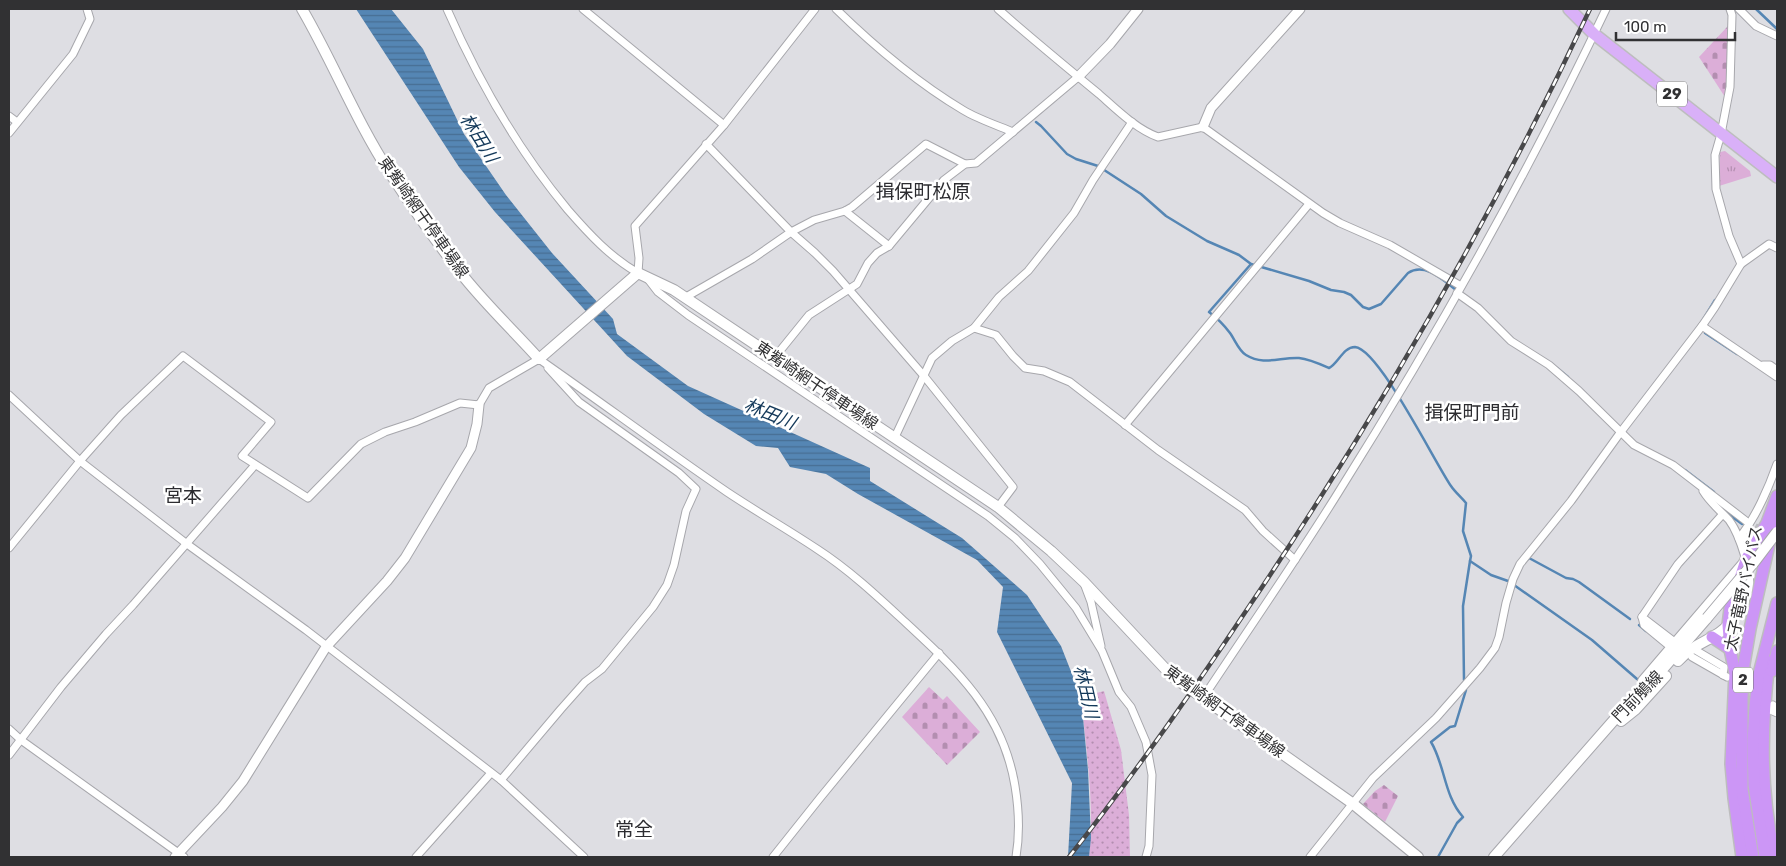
<svg xmlns="http://www.w3.org/2000/svg" width="1786" height="866" font-family="Rubik,'Noto Sans JP',sans-serif">
<defs>
<pattern id="grass-dots" width="8" height="8" patternUnits="userSpaceOnUse" patternTransform="scale(1.25)"><rect width="8" height="8" fill="#dcaed8"/><path d="M2 2h.1M6 6h.1" fill="none" stroke="#b38eb0" stroke-width="1.8" stroke-linecap="round"/></pattern>
<pattern id="cemetery-stones" width="16" height="16" patternUnits="userSpaceOnUse" patternTransform="scale(1.25)"><rect width="16" height="16" fill="#dcaed8"/><path d="M2 7V4a2 2 0 0 1 4 0v3zM10 15v-3a2 2 0 0 1 4 0v3z" fill="#b38eb0"/></pattern>
<pattern id="park-tufts" width="24" height="20" patternUnits="userSpaceOnUse" patternTransform="scale(1.25)"><rect width="24" height="20" fill="#dcaed8"/><path d="M3 7l-1-3M5 7V3M7 7l1-3M15 17l-1-3M17 17v-4M19 17l1-3" fill="none" stroke="#b38eb0"/></pattern>
<pattern id="water-rules" width="6" height="5" patternUnits="userSpaceOnUse" patternTransform="scale(1.25)"><rect width="6" height="5" fill="#5586b4"/><path d="M0 2.5h6" fill="none" stroke="#476e93"/></pattern>
</defs>
<rect width="100%" height="100%" fill="#dedee3"/>
<path fill="url(#grass-dots)" d="M1104,691L1121,750L1129,815L1130,857H1089C1095,804 1086,750 1081,697Z"/>
<g fill="url(#cemetery-stones)">
<polygon points="1728,26 1728,81 1725,97 1699,57"/>
<polygon points="929,687 943,700 947,696 980,732 947,765 902,717"/>
<polygon points="1384,785 1398,796 1385,822 1363,804 1375,791"/>
</g>
<polygon fill="url(#park-tufts)" points="1725,151 1750,171 1751,176 1719,186 1720,152"/>
<polygon fill="url(#water-rules)" points="356,9 391,9 423,49 464,134 506,195 552,253 613,319 617,334 688,386 870,468 870,481 962,538 1027,595 1061,646 1081,697 1088,770 1091,838 1089,857 1068,857 1072,783 997,632 1003,587 977,560 858,494 826,474 790,467 778,448 756,446 704,414 627,356 495,212 459,167"/>
<g fill="none" stroke-linecap="round" stroke-linejoin="round">
<g stroke="#5586b4" stroke-width="2.5">
<polyline points="1756,9 1777,29"/>
<path d="M1036,122L1041,126L1067,154L1076,159L1098,166L1141,194L1166,216L1207,241L1239,255L1251,264L1309,281L1331,290L1344,292L1351,295L1363,307L1369,309L1381,304L1408,273C1425,262 1443,280 1456,290"/>
<path d="M1251,264L1209,312C1217,318 1224,325 1230,333C1235,340 1239,351 1246,355C1264,366 1280,357 1299,358C1309,359 1320,364 1329,368C1338,364 1343,347 1355,347C1379,349 1435,463 1451,486C1455,492 1461,497 1466,503L1463,531L1471,556L1470,561L1491,575L1508,581"/>
<polyline points="1698,328 1715,300"/>
<polyline points="1705,333 1737,354"/>
<polyline points="1557,368 1568,377"/>
<polyline points="1685,470 1714,492"/>
<polyline points="1723,510 1742,524"/>
<polyline points="1528,559 1529,558 1566,578 1573,579 1579,582 1630,619"/>
<polyline points="1514,585 1592,640 1637,679"/>
<polyline points="1639,625 1646,631"/>
<polyline points="1464,680 1463,606 1470,561"/>
<path d="M1438,857L1457,823L1463,817C1444,796 1445,765 1431,742L1450,727L1455,726L1466,690"/>
</g>
<polyline stroke="#bbbbc0" stroke-width="7" stroke-dasharray="7 3.5" stroke-linecap="butt" points="1746,521 1777,540"/>
<g stroke="#a7a7ac" stroke-width="9">
<g id="minor">
<path d="M447,9C478,80 518,150 568,210C589,234 610,257 638,273L639,258L635,226L724,125L815,9"/>
<polyline points="583,9 724,125"/>
<path d="M836,9C875,47 916,82 963,110C978,119 996,125 1013,132"/>
<path d="M998,9C1031,38 1065,66 1099,94C1116,109 1136,129 1158,137L1203,127L1323,213L1340,223L1390,245L1461,286"/>
<polyline points="1739,9 1756,26 1777,36"/>
<polyline points="9,116 17,122"/>
<polyline points="9,133 73,54 90,19 87,9"/>
<polyline points="706,144 791,232 815,253 833,271 924,376 1013,487 998,507"/>
<polyline points="845,211 889,246"/>
<polyline points="1741,264 1769,244 1777,248"/>
<polyline points="648,279 658,292 688,315 988,516 1015,538 1040,564 1076,608 1102,651 1119,692 1131,707 1146,742 1152,775 1149,846 1146,857"/>
<polyline points="1457,293 1478,308 1511,341 1549,365 1579,391 1634,445 1673,465 1746,521"/>
<polyline points="686,297 752,259 791,232 814,220 845,211 852,207 926,144 965,164"/>
<polyline points="1702,326 1777,377"/>
<polyline points="974,328 996,335 1013,356 1025,368 1044,371 1070,382 1158,450 1245,510 1263,531 1295,560"/>
<polyline points="775,357 809,315 857,284 868,263 877,253 889,246 944,180 965,164 976,163 1078,77"/>
<path d="M539,359C602,403 664,449 727,492C757,512 787,529 817,549C848,569 876,595 904,621C956,669 1003,712 1015,786C1019,810 1020,833 1016,857"/>
<polyline points="1763,365 1770,365 1777,370"/>
<polyline points="9,395 80,461 187,544 306,630 501,780 584,857"/>
<polyline points="1125,425 1309,204"/>
<polyline points="895,437 932,358 952,341 974,328 999,297 1028,271 1074,213 1093,180 1132,122"/>
<path d="M1703,491C1711,504 1720,510 1729,520C1738,532 1742,547 1746,560"/>
<path d="M1739,538C1755,519 1769,487 1777,464"/>
<polyline points="1739,538 1759,537"/>
<polyline points="9,548 80,461 121,415 183,356 271,422 242,456 308,498 361,444 385,432 415,422 460,403 479,405 489,388 539,359"/>
<polyline points="1085,586 1091,602 1101,646"/>
<polyline points="1642,617 1644,625 1667,644"/>
<polyline points="1676,643 1642,617 1678,564 1722,515"/>
<polyline points="1692,648 1724,667 1723,675"/>
<polyline points="1692,657 1727,677"/>
<path d="M1203,698C1248,630 1295,562 1338,493C1436,337 1527,176 1606,9"/>
<polyline points="1773,705 1777,708"/>
<polyline points="1764,707 1777,713"/>
<polyline points="9,729 21,740 184,857"/>
<polyline points="9,755 61,687 106,634 133,605 255,465"/>
<polyline points="501,780 561,709 585,682 602,669 653,607 667,585 674,565 686,511 696,489 679,473 579,402 548,368"/>
<polyline points="416,857 491,773"/>
<polyline points="773,857 820,798 939,653"/>
<polyline points="1310,857 1373,778 1436,718 1480,668 1495,648 1499,637 1506,603 1513,579 1520,564 1571,501 1620,433 1702,326 1715,307 1741,264 1729,236 1716,189 1715,155 1721,134 1730,87 1732,15 1730,9"/>
</g>
</g>
<g stroke="#a7a7ac" stroke-width="11">
<g id="tertiary">
<polyline points="1078,77 1110,44 1138,9"/>
<polyline points="1203,127 1211,108 1300,9"/>
<polyline points="175,857 222,807 243,781 326,647 387,581 405,558 471,448 477,424 479,405"/>
</g>
</g>
<g stroke="#a7a7ac" stroke-width="12">
<g id="secondary">
<path d="M302,9C333,62 356,121 390,173C412,207 435,240 460,272C484,303 513,330 539,359L638,273L674,290L998,507L1051,551L1084,582L1172,676L1352,803L1418,857"/>
<path d="M1678,661C1693,645 1702,644 1719,633C1734,622 1746,603 1748,584C1749,578 1747,571 1746,565"/>
<polyline points="1643,681 1744,563"/>
<polyline points="1621,721 1636,709 1666,676"/>
<polyline points="1494,857 1614,720 1661,671 1707,618"/>
</g>
</g>
<g stroke="#bdbdbe" stroke-width="14">
<polyline id="primary" points="1569,9 1594,34 1777,177"/>
</g>
<g stroke="#bdbdbe" stroke-width="14">
<g id="trunk">
<polyline points="1712,637 1730,649"/>
<path d="M1769,662C1761,728 1760,792 1775,857"/>
<polyline points="1772,671 1777,651"/>
<polyline points="1742,857 1734,798 1731,764 1735,673 1730,649 1728,625 1730,609 1746,560 1767,523 1777,496"/>
<polyline points="1753,857 1742,789 1742,698 1744,664 1750,629 1776,513"/>
<polyline points="1765,857 1754,785 1753,742 1755,706 1758,678 1777,603"/>
</g>
</g>
<use href="#minor" stroke="#fff" stroke-width="7"/>
<use href="#tertiary" stroke="#fff" stroke-width="9"/>
<use href="#secondary" stroke="#fff" stroke-width="10"/>
<use href="#primary" stroke="#d9b0f8" stroke-width="11"/>
<use href="#trunk" stroke="#cc96f6" stroke-width="11"/>
<g stroke="#48484a" stroke-width="4.5">
<path id="rail" d="M1069,857C1133,776 1193,691 1250,605C1378,415 1493,216 1590,9"/>
</g>
<use href="#rail" stroke="#fff" stroke-width="2.5" stroke-dasharray="8" stroke-linecap="butt"/>
<g stroke="#a7a7ac" stroke-width="12" stroke-linecap="butt">
<polyline id="secondary-bridge" points="1707,618 1755,561 1777,532"/>
</g>
<use href="#secondary-bridge" stroke="#fff" stroke-width="10"/>
</g>
<g text-anchor="middle" stroke-width="5" stroke-linejoin="round" paint-order="stroke">
<g fill="#fff" stroke="#6f6f70" stroke-width="1">
<rect x="1657" y="81.5" width="30" height="25" rx="4"/>
<rect x="1733" y="667.5" width="20" height="25" rx="4"/>
</g>
<g font-size="15" font-weight="bold" fill="#313133">
<text x="1672" y="99">29</text>
<text x="1743" y="685">2</text>
</g>
<g font-size="16" fill="#313133" stroke="#fff">
<text transform="translate(424 217) rotate(55)" y="6">東觜崎網干停車場線</text>
<text transform="translate(817 385) rotate(34)" y="6">東觜崎網干停車場線</text>
<text transform="translate(1743 588) rotate(-78)" y="6">太子竜野バイパス</text>
<text transform="translate(1637 696) rotate(-46)" y="6">門前鵤線</text>
<text transform="translate(1225 711) rotate(36)" y="6">東觜崎網干停車場線</text>
</g>
<g font-size="18" font-style="italic" fill="#133859" stroke="#fff">
<text transform="translate(479 138) rotate(58)" y="6">林田川</text>
<text transform="translate(770 414) rotate(22)" y="6">林田川</text>
<text transform="translate(1086 692) rotate(77)" y="6">林田川</text>
</g>
<g font-size="19" fill="#2c2c30" stroke="#fff">
<text x="923" y="198">揖保町松原</text>
<text x="1472" y="419">揖保町門前</text>
<text x="183" y="502">宮本</text>
<text x="634" y="836">常全</text>
</g>
</g>
<rect width="1786" height="866" fill="none" stroke="#313133" stroke-width="20"/>
<path d="M1616 32v8h119v-8" fill="none" stroke="#313133" stroke-width="2.5"/>
<text x="1624" y="32" font-size="15" fill="#313133" stroke="#ffffff" stroke-width="4" paint-order="stroke">100 m</text>
</svg>
